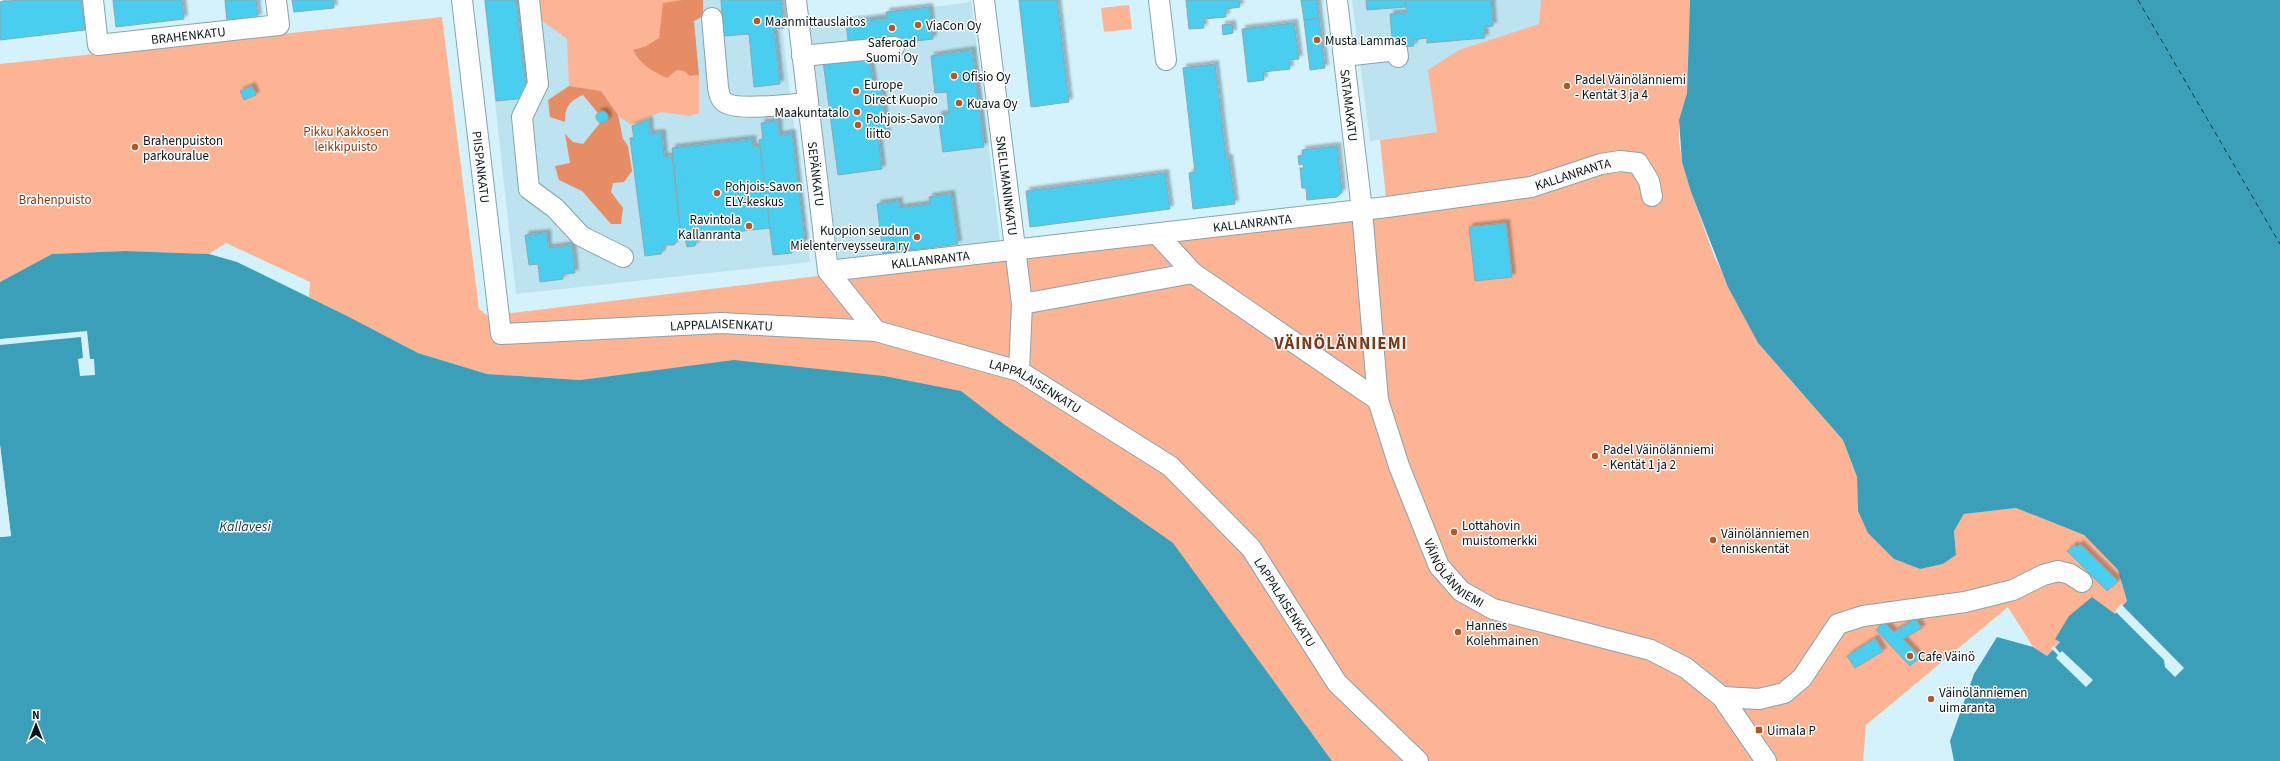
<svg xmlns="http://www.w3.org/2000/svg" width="2280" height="761" font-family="'Source Sans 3',sans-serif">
<defs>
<filter id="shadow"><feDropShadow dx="3.5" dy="-3.5" stdDeviation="1" flood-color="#0004"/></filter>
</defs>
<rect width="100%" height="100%" fill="#d3f2fc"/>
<g fill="#bce3ef">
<polygon points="484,0 779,0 810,262 516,294"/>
<polygon points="971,0 1000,241 838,261 809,21 966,3"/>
<polygon points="1352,0 1541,0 1540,24 1459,50 1437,132 1370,141"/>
</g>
<g fill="#fdb494">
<path d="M531,0H687L661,22L659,38L646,46L633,50C640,66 652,71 667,77L677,70L684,71L690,76L699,75V113L690,116L661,112L631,125L618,115L601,91L569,86L567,39L533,14Z"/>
<polygon points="1541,0 1690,0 1687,93 1679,120 1679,141 1682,162 1691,192 1714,256 1758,343 1843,440 1857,477 1858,511 1894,559 1920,569 1943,564 1956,555 1954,531 1964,514 2016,508 2084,535 2118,570 2127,601 2115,614 2056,639 2060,641 2047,656 2033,647 2008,607 1866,725 1863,761 1332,761 1302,720 682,367 580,380 487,374 418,353 309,297 310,282 226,243 209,254 125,251 52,254 0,282 0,64 442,17 479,309 488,316 1387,207 1380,140 1437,132 1428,70 1459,50 1539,24"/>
<polygon points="1129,5 1132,29 1104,32 1101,8"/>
</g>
<g fill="#e68d65">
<path d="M683,0H703V16L694,21L699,75L690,76L684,71L677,70L667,78C652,71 640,65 633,50L646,46L659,38L663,3Z"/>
<path d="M569,86L601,91L618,115L623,139L628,146L632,171L624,182L613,183L611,192L623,208L621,224H611L582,191L559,180L555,166L570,163L565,134L573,142L583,144L600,123L608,120L607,114L603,112L598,113L583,95C569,101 565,107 565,122L550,117L548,100Z"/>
</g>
<g fill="#3c9fb9">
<polygon points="1690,0 2280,0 2280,761 1954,761 1950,741 1974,674 1997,637 2033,647 2047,656 2060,642 2055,639 2069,616 2092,597 2115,614 2127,601 2118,570 2084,535 2016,508 1964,514 1954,531 1956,555 1943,564 1920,569 1894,559 1868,533 1858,511 1857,477 1843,440 1758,343 1728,287 1691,192 1682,162 1679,120 1687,93"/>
<polygon points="125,251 209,254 237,262 347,316 418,353 487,374 580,380 734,360 884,376 961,391 1005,425 1173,543 1332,761 0,761 0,537 11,536 0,445 0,282 52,254"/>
</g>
<g fill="#d3f2fc">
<polygon points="87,331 90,359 94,359 95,375 80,376 78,359 83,358 81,337 0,345 0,339"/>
<polygon points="0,445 11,536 0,537 0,535 9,534 0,462"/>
<polygon points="2121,604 2184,668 2175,677 2165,667 2164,660 2115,611"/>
<polygon points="2054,646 2060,653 2062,651 2093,680 2086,687 2056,658 2058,655 2051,648"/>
</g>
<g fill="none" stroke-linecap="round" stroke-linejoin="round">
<polyline stroke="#1c3239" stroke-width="1" stroke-dasharray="5 4" stroke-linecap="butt" points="2138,0 2280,244"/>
</g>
<g fill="#4aceef" stroke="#8aa7b0" filter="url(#shadow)">
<polygon points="21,0 81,0 85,30 0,40 0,2"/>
<polygon points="113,0 182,0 184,19 116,27"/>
<polygon points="225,0 256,0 258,18 227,21"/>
<polygon points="292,0 333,0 334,8 294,12"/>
<polygon points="485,0 516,0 527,98 496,101"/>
<polygon points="721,0 781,0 784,28 774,29 780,84 754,87 749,34 724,36"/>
<polygon points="1019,0 1057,0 1069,102 1031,107"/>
<polygon points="1186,0 1239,0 1240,7 1226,9 1226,17 1203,19 1204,28 1189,29"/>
<polygon points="1301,0 1317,0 1319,18 1304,20"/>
<polygon points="1366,0 1405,0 1406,7 1367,10"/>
<polygon points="1405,0 1493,0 1491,0 1493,26 1484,27 1485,38 1427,43 1427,38 1413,40 1414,46 1393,48 1390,14 1407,13"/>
<polygon points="929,7 933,39 849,49 846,23 887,18 886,12"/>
<polygon points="1319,18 1325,68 1310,70 1304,20"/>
<polygon points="1294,23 1299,59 1289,60 1290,69 1263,72 1264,80 1248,82 1242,29"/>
<polygon points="1232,24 1233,33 1223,35 1222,25"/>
<polygon points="972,50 984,147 943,152 938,115 949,114 947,92 935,93 931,56"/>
<polygon points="869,55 874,89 881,88 887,135 878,136 882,169 838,175 823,61"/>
<polygon points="1215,64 1226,158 1229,158 1235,204 1193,209 1189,173 1195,172 1183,68"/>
<polygon points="252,86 256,95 244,100 240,91"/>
<circle cx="602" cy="117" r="6"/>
<polygon points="649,120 650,134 662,133 664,157 672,156 681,236 674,245 664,245 661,254 645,256 630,138 634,138 632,126"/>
<polygon points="778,121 779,135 792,133 805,243 791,244 792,253 773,255 759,140 763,139 761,123"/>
<polygon points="752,139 753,147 760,147 770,228 697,236 695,246 687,247 685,238 681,236 672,148"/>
<polygon points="1337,146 1342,192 1337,197 1307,200 1306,188 1302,188 1300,168 1304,168 1303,164 1299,165 1298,156 1303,155 1302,150"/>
<polygon points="1165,173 1170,209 1030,227 1026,191"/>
<polygon points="951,194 958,244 883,254 877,204 899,201 899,208 930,204 929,197"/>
<polygon points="1506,223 1512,277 1475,281 1469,227"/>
<polygon points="547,233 548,248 572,245 575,273 563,274 563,279 540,282 538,264 529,265 525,235"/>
<polygon points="2080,544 2118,581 2107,591 2067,551 2074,545 2077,547"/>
<polygon points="1915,619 1922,628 1903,639 1920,657 1910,666 1876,630 1884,622 1894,632"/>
<polygon points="1875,638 1883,651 1855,668 1847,656"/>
</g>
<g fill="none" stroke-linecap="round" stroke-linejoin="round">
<g stroke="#87a4ad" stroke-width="22">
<g id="minor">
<path id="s1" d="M93,0L98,45L279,25L276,0"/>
<path id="s2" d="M462,0L501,334L721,323L876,331L1019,371L1170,466L1251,548L1337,683L1418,761"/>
<polyline points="529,0 538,84 522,117 529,189 555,208 581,236 623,257"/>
<path id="s3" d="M796,0L828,271L876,331"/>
<path id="s4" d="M984,0L1022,304L1019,371"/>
<polyline points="1159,0 1166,60"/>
<path id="s5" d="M1337,0L1362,210L1378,400L1399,466L1439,566L1461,591L1493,609L1651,650L1686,668L1722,697L1766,761"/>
<path d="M712,18L718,87C719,93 720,100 726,103C739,111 791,104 808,103"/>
<polyline points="802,56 894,47"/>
<polyline points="1344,56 1397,50 1398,57"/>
<polyline points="1157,234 1193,273 1378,400"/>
<path id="s6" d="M828,271L1387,207L1531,187L1601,164L1620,161L1638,163L1649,181L1652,196"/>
<polyline points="1022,304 1193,273"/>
<polyline points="1722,697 1759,699 1784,693 1802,678 1838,624 1863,616 1965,602 2013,590 2043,575 2058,571 2070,574 2082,582"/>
</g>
</g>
<use href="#minor" stroke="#fff" stroke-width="20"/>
</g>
<g fill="#b95521" stroke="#fff" stroke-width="1.5">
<circle cx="757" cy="21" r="4"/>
<circle cx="918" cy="25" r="4"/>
<circle cx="892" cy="28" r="4"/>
<circle cx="1317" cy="40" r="4"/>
<circle cx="954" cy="76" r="4"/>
<circle cx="1567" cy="86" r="4"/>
<circle cx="856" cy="91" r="4"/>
<circle cx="959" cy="103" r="4"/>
<circle cx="857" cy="112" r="4"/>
<circle cx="858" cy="125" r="4"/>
<circle cx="135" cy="147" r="4"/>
<circle cx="717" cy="193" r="4"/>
<circle cx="749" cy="226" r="4"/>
<circle cx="917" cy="237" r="4"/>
<circle cx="1595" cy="456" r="4"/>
<circle cx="1454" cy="532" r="4"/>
<circle cx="1713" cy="540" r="4"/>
<circle cx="1458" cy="632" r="4"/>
<circle cx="1910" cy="656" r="4"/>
<circle cx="1931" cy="699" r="4"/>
<rect x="1755" y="726" width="8" height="8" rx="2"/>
</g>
<g text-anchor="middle" stroke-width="3" stroke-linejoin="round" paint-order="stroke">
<g font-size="13" fill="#081316" stroke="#fff" text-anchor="start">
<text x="765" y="26">Maanmittauslaitos</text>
<text x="926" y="30">ViaCon Oy</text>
<text x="1325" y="45">Musta Lammas</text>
<text x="892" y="47" text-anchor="middle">Saferoad<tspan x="892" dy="15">Suomi Oy</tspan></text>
<text x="962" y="81">Ofisio Oy</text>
<text x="1575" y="84">Padel Väinölänniemi<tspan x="1575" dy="15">- Kentät 3 ja 4</tspan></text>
<text x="864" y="89">Europe<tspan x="864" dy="15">Direct Kuopio</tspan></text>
<text x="967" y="108">Kuava Oy</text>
<text x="849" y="117" text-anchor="end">Maakuntatalo</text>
<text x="866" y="123">Pohjois-Savon<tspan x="866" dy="15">liitto</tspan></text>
<text x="143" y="145">Brahenpuiston<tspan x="143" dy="15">parkouralue</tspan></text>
<text x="725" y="191">Pohjois-Savon<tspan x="725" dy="15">ELY-keskus</tspan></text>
<text x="741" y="224" text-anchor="end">Ravintola<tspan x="741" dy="15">Kallanranta</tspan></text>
<text x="909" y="235" text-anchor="end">Kuopion seudun<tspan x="909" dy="15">Mielenterveysseura ry</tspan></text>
<text x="1603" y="454">Padel Väinölänniemi<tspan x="1603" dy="15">- Kentät 1 ja 2</tspan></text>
<text x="1462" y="530">Lottahovin<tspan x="1462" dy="15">muistomerkki</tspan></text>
<text x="1721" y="538">Väinölänniemen<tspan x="1721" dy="15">tenniskentät</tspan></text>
<text x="1466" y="630">Hannes<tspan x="1466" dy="15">Kolehmainen</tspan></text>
<text x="1918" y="661">Cafe Väinö</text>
<text x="1939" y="697">Väinölänniemen<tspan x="1939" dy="15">uimaranta</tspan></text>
<text x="1767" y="735">Uimala P</text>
</g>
<g font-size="13" fill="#081316" stroke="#fff">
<text dy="5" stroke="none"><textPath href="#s1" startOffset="136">BRAHENKATU</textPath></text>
<text dy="5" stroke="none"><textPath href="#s5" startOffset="106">SATAMAKATU</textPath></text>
<text dy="5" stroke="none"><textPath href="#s2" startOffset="168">PIISPANKATU</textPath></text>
<text dy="5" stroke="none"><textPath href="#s3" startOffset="175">SEPÄNKATU</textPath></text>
<text dy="5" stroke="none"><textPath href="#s6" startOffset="752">KALLANRANTA</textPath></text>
<text dy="5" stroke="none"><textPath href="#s4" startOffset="187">SNELLMANINKATU</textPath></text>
<text dy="5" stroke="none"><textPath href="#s6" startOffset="427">KALLANRANTA</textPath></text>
<text dy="5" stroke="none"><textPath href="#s6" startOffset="103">KALLANRANTA</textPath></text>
<text dy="5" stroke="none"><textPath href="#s2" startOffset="557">LAPPALAISENKATU</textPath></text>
<text dy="5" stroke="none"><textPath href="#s2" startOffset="881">LAPPALAISENKATU</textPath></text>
<text dy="5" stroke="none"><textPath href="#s5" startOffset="594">VÄINÖLÄNNIEMI</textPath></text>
<text dy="5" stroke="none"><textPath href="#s2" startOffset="1218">LAPPALAISENKATU</textPath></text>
</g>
<g font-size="13" fill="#8a3a0d" stroke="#fff">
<text x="346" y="136">Pikku Kakkosen<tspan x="346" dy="15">leikkipuisto</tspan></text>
<text x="55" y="204">Brahenpuisto</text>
</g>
<g font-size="14" font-style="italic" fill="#1c3239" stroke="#fff">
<text x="245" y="531">Kallavesi</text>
</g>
<g font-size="17" font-weight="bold" letter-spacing="1" fill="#7a391a" stroke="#fff">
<text x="1341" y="349">VÄINÖLÄNNIEMI</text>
</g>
</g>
<g transform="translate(36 725)" stroke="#ffffff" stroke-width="3" paint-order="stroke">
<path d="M0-3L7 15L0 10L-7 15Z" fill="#081316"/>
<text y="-6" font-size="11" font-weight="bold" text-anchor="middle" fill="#081316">N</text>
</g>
</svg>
